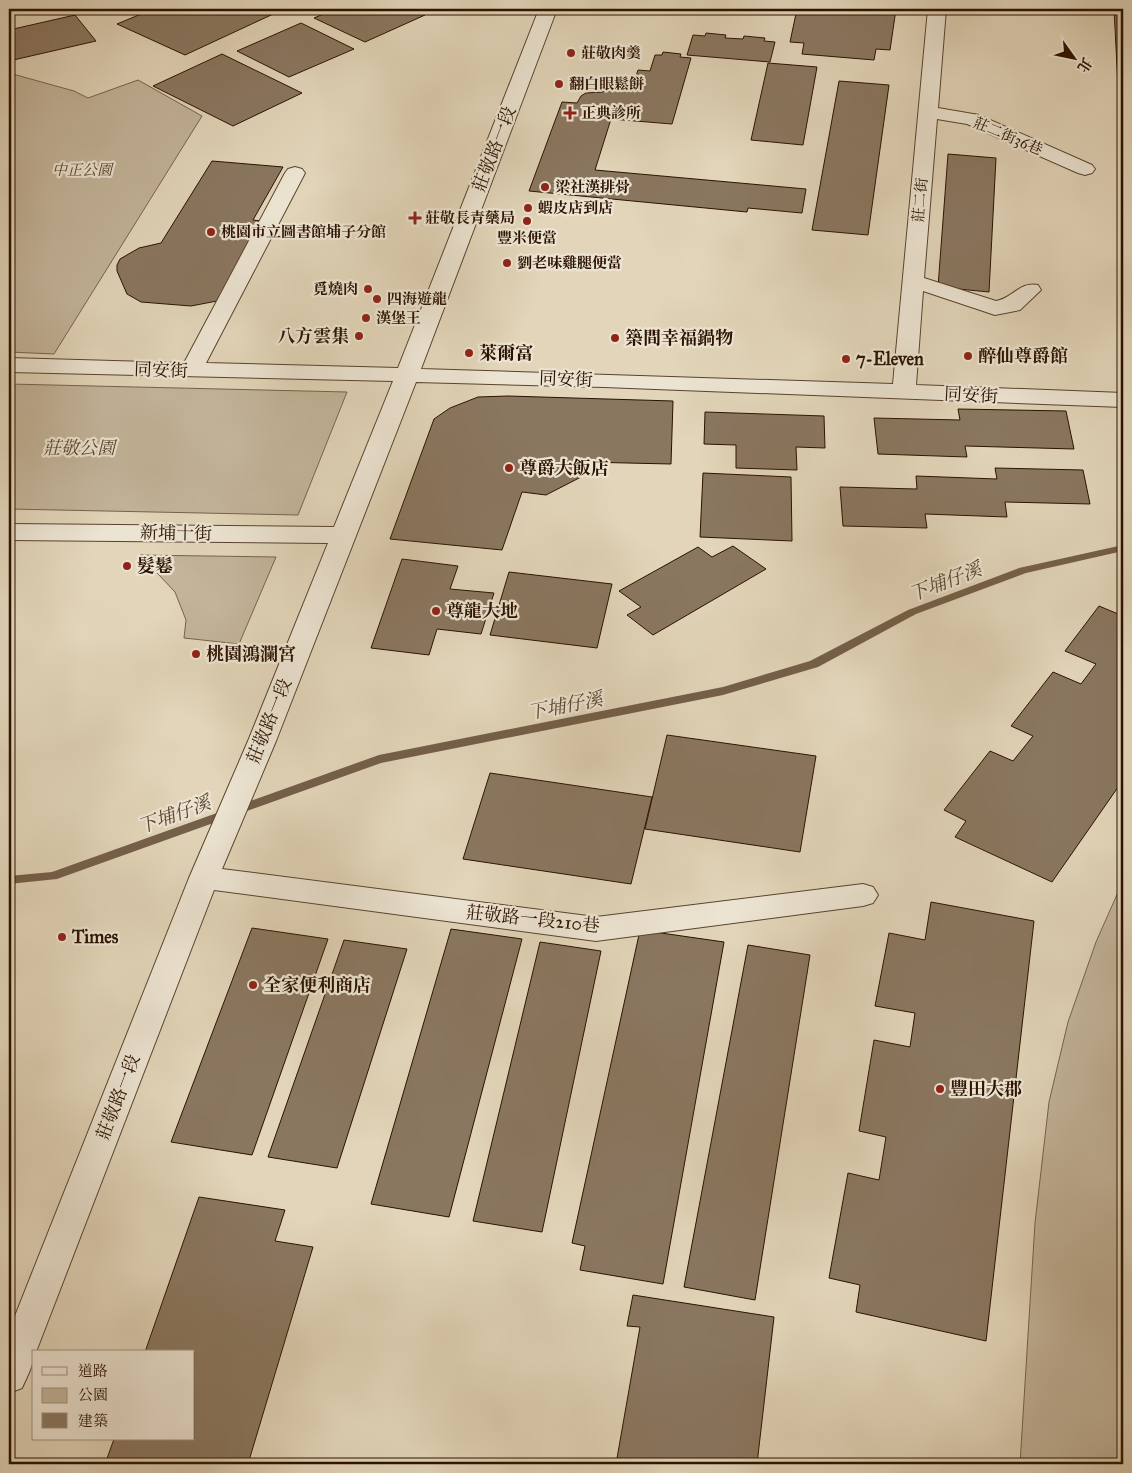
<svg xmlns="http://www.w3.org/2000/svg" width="1132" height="1473" font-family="'IM FELL Great Primer','Noto Serif TC',serif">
<rect width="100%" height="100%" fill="#e2d5b9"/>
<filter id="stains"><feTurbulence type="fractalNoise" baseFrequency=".004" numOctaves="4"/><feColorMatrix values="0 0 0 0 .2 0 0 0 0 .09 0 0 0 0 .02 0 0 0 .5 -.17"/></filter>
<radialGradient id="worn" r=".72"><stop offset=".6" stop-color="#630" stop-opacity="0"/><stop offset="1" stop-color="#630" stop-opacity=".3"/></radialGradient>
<g fill="#c3b49a" stroke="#77634d">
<polygon points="9,73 74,91 88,98 138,80 202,116 54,354 9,352"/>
<polygon points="9,384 347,392 298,515 9,509"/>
<polygon points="140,555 276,557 239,644 184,638 186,620 175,592"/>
<polygon points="1123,881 1123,1464 1020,1464 1035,1223 1049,1102 1068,1022 1096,942"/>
</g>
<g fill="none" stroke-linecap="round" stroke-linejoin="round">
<polygon fill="#745f49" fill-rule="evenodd" points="1123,545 1123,551 1026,573 916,614 818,667 723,695 381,763 57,879 9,884 9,876 52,872 379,755 723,687 810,661 908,610 1019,568"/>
</g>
<g fill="#8a7760" stroke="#2b1200">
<polygon points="153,9 284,9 185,55 117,24"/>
<polygon points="335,9 410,9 425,15 365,42 314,18"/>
<polygon points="797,9 896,9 890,50 876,49 874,60 802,54 804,43 790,42"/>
<polygon points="1114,9 1123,9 1123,162 1122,162"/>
<polygon points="75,15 96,41 9,61 9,30"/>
<polygon points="301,23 354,49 289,77 237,51"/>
<polygon points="706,33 726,35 725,38 743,39 744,36 765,38 764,41 775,42 770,62 687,55 693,35 705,36"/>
<polygon points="663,52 681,54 680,57 691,58 672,124 611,119 595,170 806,189 802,213 748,208 747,212 529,191 562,102 577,103 581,96 586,93 603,92 605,84 623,86 622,88 632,89 638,70 650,71 655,55 662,55"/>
<polygon points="222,54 302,93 233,126 153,86"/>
<polygon points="768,63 817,67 803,145 751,140"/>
<polygon points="839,81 889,85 868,235 812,230"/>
<polygon points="948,154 996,158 989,292 938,287"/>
<polygon points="212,161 283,167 253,220 262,221 217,301 191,306 141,302 127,294 117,271 117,265 120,259 139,248 161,243"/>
<polygon points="508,396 673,401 671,464 584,462 581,477 546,495 522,492 502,550 390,539 434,419 450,408 478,397"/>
<polygon points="958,409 1066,411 1074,449 965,446 967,457 878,454 874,418 960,420"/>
<polygon points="705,412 824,416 825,448 796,447 797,470 736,468 736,445 704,444"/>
<polygon points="995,468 1083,470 1090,504 1005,502 1007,517 925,514 927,528 843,526 840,487 917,489 916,476 997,479"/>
<polygon points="703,473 791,477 792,541 700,537"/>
<polygon points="733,546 766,569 653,635 627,615 641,607 619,591 698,547 712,557"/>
<polygon points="402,559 458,566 450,589 494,593 481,634 437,629 429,655 371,648"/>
<polygon points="509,572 612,584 597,648 490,635"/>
<polygon points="1099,606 1123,616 1123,780 1052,882 955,837 966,821 944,810 990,751 1013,761 1033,736 1011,726 1053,672 1081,684 1096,664 1065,651"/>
<polygon points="667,735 816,756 800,852 645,829"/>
<polygon points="490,773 652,797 631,884 463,859"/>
<polygon points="931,902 1034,921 986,1341 856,1312 860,1285 829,1278 848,1173 879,1180 886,1137 859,1131 874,1040 910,1047 915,1013 875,1006 889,933 925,940"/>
<polygon points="252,928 328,939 252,1155 171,1142"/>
<polygon points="451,929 522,939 449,1217 371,1204"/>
<polygon points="640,930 724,942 663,1284 580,1270 585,1246 572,1243"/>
<polygon points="344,940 407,949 337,1168 268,1157"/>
<polygon points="540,942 601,951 542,1232 473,1221"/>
<polygon points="748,945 810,955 755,1300 684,1287"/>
<polygon points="199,1197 285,1210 275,1241 313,1247 248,1464 105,1464 114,1439 194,1439 194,1352 145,1352"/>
<polygon points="633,1295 774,1317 757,1464 616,1464 640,1327 627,1326"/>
</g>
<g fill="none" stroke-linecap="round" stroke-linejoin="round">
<g stroke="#59432e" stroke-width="2">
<path id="minor" d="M539,9H557L421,369L893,384L928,9H946L938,108L979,115L1092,165L1095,169L1092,173L1085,175L1078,173L967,124L937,119L924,278L996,301C1013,298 1020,281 1038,285L1041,290L1020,310L995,315L923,291L916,385L1123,393V407L604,387L416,382L276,741L222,869L596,917L863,884L873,887L878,895L873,903L863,906L596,941L214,890L36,1352H34C34,1364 27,1377 22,1388L9,1393V1331L189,878L248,741L328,543L9,540V524L334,527L393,381L9,372V358L184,363L285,173L288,169L295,167L302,169L305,173L206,363L398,368Z"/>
</g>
<use href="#minor" fill="#ece4d2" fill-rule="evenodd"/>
</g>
<g fill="#8f2418" stroke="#ece4d2" stroke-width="2">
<circle cx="571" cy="53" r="5"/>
<circle cx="559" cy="84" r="5"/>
<path d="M567.5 105.5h5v5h5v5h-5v5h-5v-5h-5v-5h5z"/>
<circle cx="545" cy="187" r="5"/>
<circle cx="528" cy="208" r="5"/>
<path d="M412.5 210.5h5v5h5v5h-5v5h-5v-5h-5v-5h5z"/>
<circle cx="527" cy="221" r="5"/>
<circle cx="211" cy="232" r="5"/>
<circle cx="507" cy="263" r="5"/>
<circle cx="368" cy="289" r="5"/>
<circle cx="377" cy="299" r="5"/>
<circle cx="366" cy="318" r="5"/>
<circle cx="359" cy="336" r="5"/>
<circle cx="615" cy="338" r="5"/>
<circle cx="469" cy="353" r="5"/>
<circle cx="968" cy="356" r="5"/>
<circle cx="846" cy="359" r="5"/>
<circle cx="509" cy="468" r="5"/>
<circle cx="127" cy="566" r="5"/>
<circle cx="436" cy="611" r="5"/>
<circle cx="196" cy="654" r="5"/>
<circle cx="62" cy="937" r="5"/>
<circle cx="253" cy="985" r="5"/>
<circle cx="940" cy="1089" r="5"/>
</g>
<g text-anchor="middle" stroke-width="4.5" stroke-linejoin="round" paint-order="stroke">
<g font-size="15" font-weight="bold" fill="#2b1200" stroke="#ece4d2" text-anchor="start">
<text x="581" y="58">莊敬肉羹</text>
<text x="569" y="89">翻白眼鬆餅</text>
<text x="581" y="118">正典診所</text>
<text x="555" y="192">梁社漢排骨</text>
<text x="538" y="213">蝦皮店到店</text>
<text x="425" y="223">莊敬長青藥局</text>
<text x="221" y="237">桃園市立圖書館埔子分館</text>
<text x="527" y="243" text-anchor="middle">豐米便當</text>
<text x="517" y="268">劉老味雞腿便當</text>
<text x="358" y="294" text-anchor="end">覓燒肉</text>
<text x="387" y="304">四海遊龍</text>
<text x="376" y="323">漢堡王</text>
</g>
<g font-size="15" fill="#2b1200" stroke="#ece4d2">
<text transform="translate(1008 136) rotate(23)" y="5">莊二街36巷</text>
<text transform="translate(920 200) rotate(-85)" y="5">莊二街</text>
</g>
<g font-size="15" font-style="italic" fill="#59432e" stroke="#ece4d2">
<text x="82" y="175">中正公園</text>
</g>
<g font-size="18" fill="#2b1200" stroke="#ece4d2">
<text transform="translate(494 149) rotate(-69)" y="6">莊敬路一段</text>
<text transform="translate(161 370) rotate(2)" y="6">同安街</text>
<text transform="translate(566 379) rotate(2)" y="6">同安街</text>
<text transform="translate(971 395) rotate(3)" y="6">同安街</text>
<text transform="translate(176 533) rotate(1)" y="6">新埔十街</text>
<text transform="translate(269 721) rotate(-68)" y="6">莊敬路一段</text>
<text transform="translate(533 919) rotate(6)" y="6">莊敬路一段210巷</text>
<text transform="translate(118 1097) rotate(-69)" y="6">莊敬路一段</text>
</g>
<g font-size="18" font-weight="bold" fill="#2b1200" stroke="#ece4d2" text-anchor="start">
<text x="349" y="342" text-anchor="end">八方雲集</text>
<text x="625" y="344">築間幸福鍋物</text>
<text x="479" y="359">萊爾富</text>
<text x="978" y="362">醉仙尊爵館</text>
<text x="856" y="365">7-Eleven</text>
<text x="519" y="474">尊爵大飯店</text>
<text x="137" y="572">髮鬈</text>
<text x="446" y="617">尊龍大地</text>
<text x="206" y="660">桃園鴻瀾宮</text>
<text x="72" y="943">Times</text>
<text x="263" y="991">全家便利商店</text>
<text x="950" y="1095">豐田大郡</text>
</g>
<g font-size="18" font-style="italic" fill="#59432e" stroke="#ece4d2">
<text x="79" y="454">莊敬公園</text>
</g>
<g font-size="19" font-style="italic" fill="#5b4631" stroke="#ece4d2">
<text transform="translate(945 581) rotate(-21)" y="7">下埔仔溪</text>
<text transform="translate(565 705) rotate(-11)" y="7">下埔仔溪</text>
<text transform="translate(174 814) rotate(-20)" y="7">下埔仔溪</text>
</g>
</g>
<rect width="1132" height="1473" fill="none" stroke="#e2d5b9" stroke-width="30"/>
<rect x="10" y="10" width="1112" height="1453" fill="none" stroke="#2b1200" stroke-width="2.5"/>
<rect x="15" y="15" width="1102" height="1443" fill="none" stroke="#2b1200"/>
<rect x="32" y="1350" width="162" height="90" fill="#ece4d2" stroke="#9f907e"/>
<rect x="42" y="1367" width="25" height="8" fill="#ece4d2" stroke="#9f907e"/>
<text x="78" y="1376" font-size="15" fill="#2b1200">道路</text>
<rect x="42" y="1388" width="25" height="15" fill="#c3b49a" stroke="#9f907e"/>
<text x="78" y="1400" font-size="15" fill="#2b1200">公園</text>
<rect x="42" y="1413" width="25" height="15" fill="#8a7760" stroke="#9f907e"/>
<text x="78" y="1426" font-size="15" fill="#2b1200">建築</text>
<g transform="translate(1074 58) rotate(123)" stroke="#ece4d2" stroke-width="4" paint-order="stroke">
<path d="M0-4L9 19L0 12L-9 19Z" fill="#2b1200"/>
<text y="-8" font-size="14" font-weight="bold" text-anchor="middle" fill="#2b1200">北</text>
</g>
<rect width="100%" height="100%" filter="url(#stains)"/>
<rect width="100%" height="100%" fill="url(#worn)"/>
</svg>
